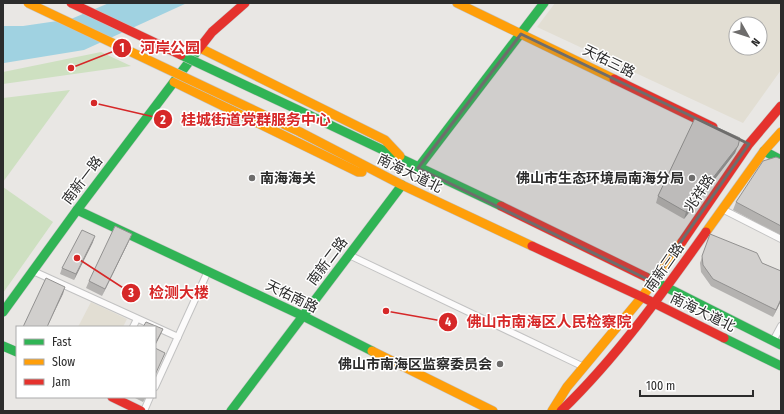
<svg xmlns="http://www.w3.org/2000/svg" width="784" height="414" font-family="'Fira Sans Condensed','Noto Sans SC',sans-serif">
<rect width="100%" height="100%" fill="#e9e7e4"/>
<g fill="#e2ded3" fill-rule="evenodd">
<path d="M555,3H781V70L743,123L537,27ZM736,24H760V48H736Z"/>
<polygon points="91,302 127,319 123,327 78,327"/>
</g>
<g fill="#cee0c1">
<polygon points="101,52 131,66 3,84 3,72"/>
<polygon points="70,90 3,182 3,98"/>
<polygon points="3,187 53,222 3,293"/>
</g>
<polygon fill="#a0d2e1" points="109,3 187,3 84,50 4,63 3,67 3,26 23,26 71,19"/>
<g fill="none" stroke-linecap="round" stroke-linejoin="round">
<g stroke="#c2c2c2" stroke-width="8">
<g id="street">
<polyline points="722,209 781,239"/>
<polyline points="349,255 584,367"/>
<polyline points="33,271 178,337"/>
<polyline points="133,327 137,319"/>
<polyline points="773,341 781,326"/>
<polyline points="155,387 208,271"/>
<polyline points="144,411 150,397"/>
</g>
</g>
<g stroke="#c2c2c2" stroke-width="10">
<g id="fast">
<polyline points="309,115 501,206"/>
<polyline points="764,151 781,160"/>
<polyline points="418,168 544,3"/>
<polyline points="77,210 303,316 372,351"/>
<polyline points="646,277 781,345"/>
<polyline points="3,312 77,210 198,50"/>
<polyline points="724,338 781,366"/>
<polyline points="3,346 17,352"/>
<polyline points="231,411 402,185"/>
</g>
</g>
<g stroke="#c2c2c2" stroke-width="10">
<g id="slow">
<polyline points="457,3 614,79"/>
<polyline points="200,48 385,140 400,156"/>
<polyline points="174,82 358,172 362,172"/>
<polyline points="300,132 402,185 532,246"/>
<polyline points="706,232 764,151 781,132"/>
<polyline points="372,351 493,411"/>
<polyline points="552,411 567,387 642,297 682,242"/>
</g>
</g>
<g stroke="#c2c2c2" stroke-width="10">
<g id="jam">
<polyline points="198,50 212,32 245,3"/>
<polyline points="614,79 713,127"/>
<polyline points="501,206 646,277"/>
<polyline points="682,242 749,144 781,106"/>
<polyline points="532,246 642,297 724,338"/>
<polyline points="112,397 141,411"/>
<path d="M561,411C616,358 662,294 706,232"/>
</g>
</g>
<use href="#street" stroke="#fcfbfb" stroke-width="6"/>
<use href="#fast" stroke="#30b455" stroke-width="9"/>
<use href="#slow" stroke="#ff9f0a" stroke-width="9"/>
<use href="#jam" stroke="#e5322d" stroke-width="9"/>
<g stroke="#c5c4c3" stroke-width="10" stroke-linecap="butt">
<polyline id="fast-bridge" points="181,55 309,115"/>
</g>
<g stroke="#c5c4c3" stroke-width="10" stroke-linecap="butt">
<polyline id="slow-bridge" points="28,3 300,132"/>
</g>
<g stroke="#c5c4c3" stroke-width="10" stroke-linecap="butt">
<polyline id="jam-bridge" points="71,3 181,55"/>
</g>
<use href="#fast-bridge" stroke="#30b455" stroke-width="9"/>
<use href="#slow-bridge" stroke="#ff9f0a" stroke-width="9"/>
<use href="#jam-bridge" stroke="#e5322d" stroke-width="9"/>
</g>
<g fill="#b4b2b0">
<polygon points="740,138 735,153 684,219 656,203 658,196"/>
<polygon points="781,159 781,235 733,210 736,202"/>
<polygon points="710,234 762,263 781,271 781,301 773,317 711,286 701,272 700,263"/>
<polygon points="129,241 102,296 86,288 89,281"/>
<polygon points="93,242 74,280 60,274 62,268"/>
<polygon points="133,397 146,397 143,402"/>
</g>
<g fill="#929190">
<polygon points="738,146 735,153 684,219 686,212"/>
<polygon points="132,234 129,241 102,296 105,289"/>
<polygon points="95,236 93,242 74,280 76,274"/>
<polygon points="65,287 63,294 47,327"/>
<polygon points="781,299 781,301 773,317 776,310"/>
<polygon points="163,329 160,336 155,346 155,344"/>
</g>
<g fill="#d1cfcd" stroke="#929190">
<polygon points="695,118 716,127 740,138 738,146 686,212 658,196"/>
<polygon points="776,157 781,159 781,226 736,202 763,161"/>
<polygon points="115,226 132,234 105,289 89,281"/>
<polygon points="82,230 95,236 76,274 62,268"/>
<polygon points="710,234 757,253 762,263 781,271 781,299 776,310 713,279 703,265 702,256"/>
<polygon points="46,278 65,287 47,327 23,327"/>
<polygon points="146,322 163,329 155,344 155,327 143,327"/>
<polygon points="155,348 165,353 155,375"/>
</g>
<path fill="#6e6d6c" fill-opacity="0.2" stroke="#6e6d6c" stroke-width="3" stroke-linejoin="round" d="M521,34L749,144L653,282L418,168Z"/>
<g fill="#6e6d6c" stroke="#fff" stroke-width="1.5">
<circle cx="252" cy="178" r="4"/>
<circle cx="692" cy="178" r="4"/>
<circle cx="500" cy="364" r="4"/>
</g>
<g text-anchor="middle" stroke-width="3" stroke-linejoin="round" paint-order="stroke">
<g font-size="14" fill="#2c2c2c" stroke="#fff">
<text transform="translate(609 61) rotate(26)" y="5">天佑三路</text>
<text transform="translate(410 173) rotate(26)" y="5">南海大道北</text>
<text transform="translate(82 180) rotate(-53)" y="5">南新一路</text>
<text transform="translate(699 193) rotate(-56)" y="5">兆祥路</text>
<text transform="translate(327 261) rotate(-53)" y="5">南新二路</text>
<text transform="translate(664 267) rotate(-55)" y="5">南新三路</text>
<text transform="translate(292 296) rotate(26)" y="5">天佑南路</text>
<text transform="translate(703 312) rotate(26)" y="5">南海大道北</text>
</g>
<g font-size="14" font-weight="bold" fill="#2c2c2c" stroke="#fff" text-anchor="end">
<text x="260" y="183" text-anchor="start">南海海关</text>
<text x="684" y="183">佛山市生态环境局南海分局</text>
<text x="492" y="369">佛山市南海区监察委员会</text>
</g>
</g>
<path fill="none" stroke="#d62828" stroke-width="1.5" d="M71 68L122 48M94 103L163 119M77 258L131 293M386 311L448 322"/>
<g fill="#d62828" stroke="#fff" stroke-width="1.5">
<circle cx="71" cy="68" r="4"/>
<circle cx="94" cy="103" r="4"/>
<circle cx="77" cy="258" r="4"/>
<circle cx="386" cy="311" r="4"/>
<circle cx="122" cy="48" r="10"/>
<circle cx="163" cy="119" r="10"/>
<circle cx="131" cy="293" r="10"/>
<circle cx="448" cy="322" r="10"/>
</g>
<g font-size="12" text-anchor="middle" font-weight="bold" fill="#fff">
<text x="122" y="52">1</text>
<text x="163" y="124">2</text>
<text x="131" y="297">3</text>
<text x="448" y="326">4</text>
</g>
<g font-size="15" text-anchor="middle" font-weight="bold" fill="#d62828" stroke="#fff" stroke-width="3" stroke-linejoin="round" paint-order="stroke">
<text x="170" y="53">河岸公园</text>
<text x="256" y="125">桂城街道党群服务中心</text>
<text x="179" y="298">检测大楼</text>
<text x="549" y="327">佛山市南海区人民检察院</text>
</g>
<rect width="784" height="414" fill="none" stroke="#2c2c2c" stroke-width="8"/>
<rect x="16" y="326" width="140" height="72" fill="#ffffff" stroke="#ababab"/>
<rect x="24" y="339" width="20" height="6" fill="#30b455" stroke="#ababab"/>
<text x="52" y="346" font-size="12" fill="#2c2c2c">Fast</text>
<rect x="24" y="359" width="20" height="6" fill="#ff9f0a" stroke="#ababab"/>
<text x="52" y="366" font-size="12" fill="#2c2c2c">Slow</text>
<rect x="24" y="379" width="20" height="6" fill="#e5322d" stroke="#ababab"/>
<text x="52" y="386" font-size="12" fill="#2c2c2c">Jam</text>
<g transform="translate(748 36) rotate(129)"><circle r="19" fill="#ffffff" stroke="#ababab"/>
<path d="M0-3L7 15L0 10L-7 15Z" fill="#6e6d6c"/>
<text y="-6" font-size="11" font-weight="bold" text-anchor="middle" fill="#2c2c2c">N</text>
</g>
<path d="M640 390v6h113v-6" fill="none" stroke="#2c2c2c" stroke-width="2"/>
<text x="646" y="390" font-size="12" fill="#2c2c2c" stroke="#ffffff" stroke-width="3" paint-order="stroke">100 m</text>
</svg>
